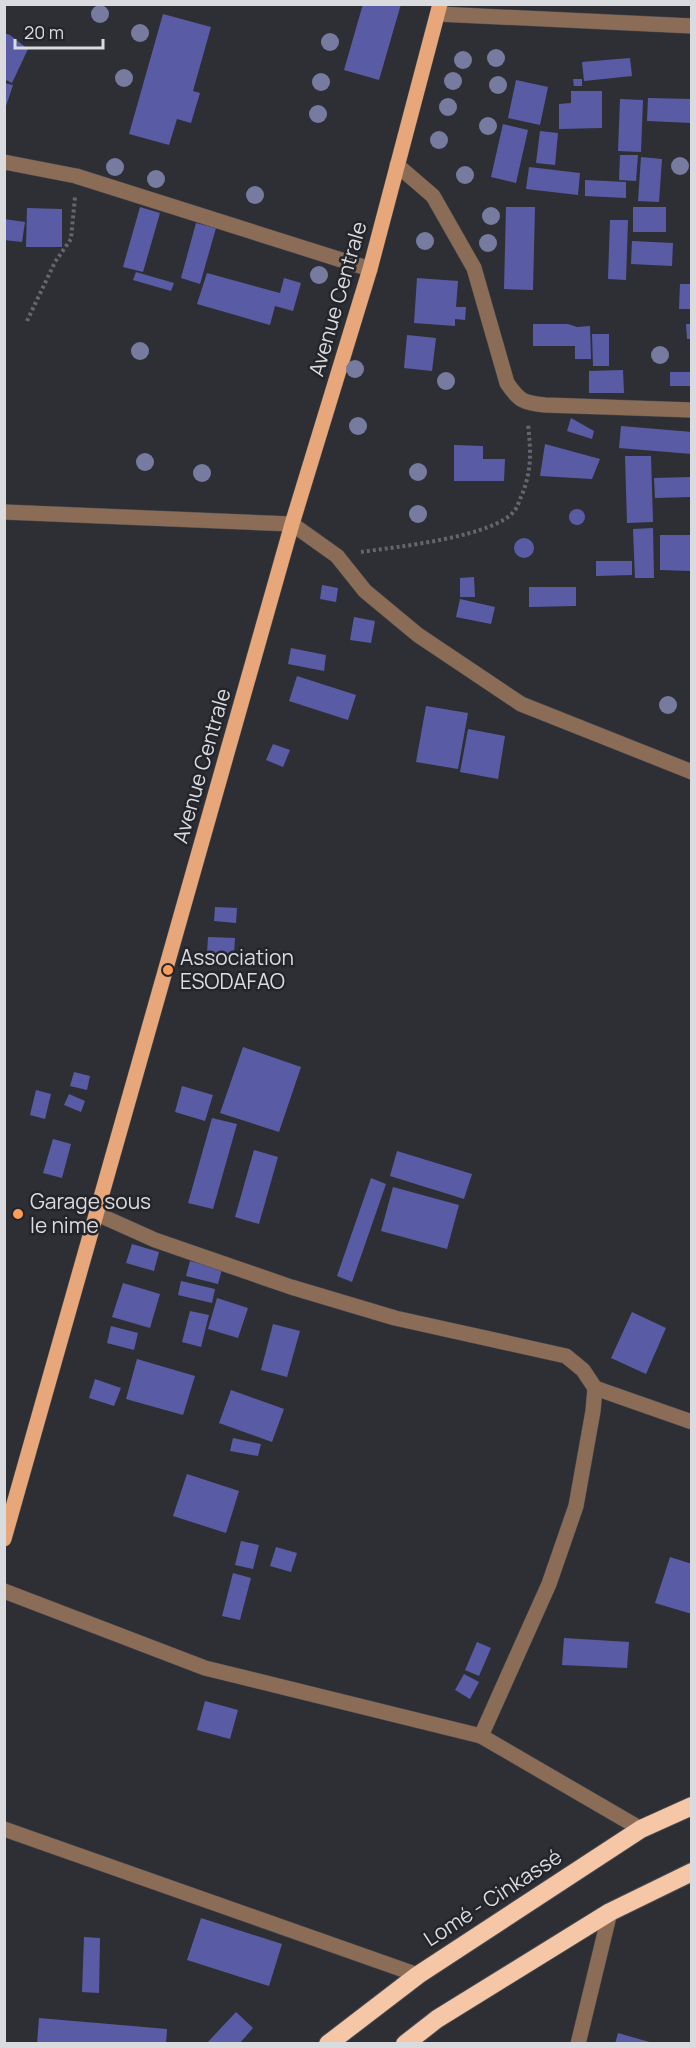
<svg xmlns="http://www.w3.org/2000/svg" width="696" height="2048" font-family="Manrope,sans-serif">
<rect width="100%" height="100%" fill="#2e2f35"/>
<g fill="#595ca4">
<polygon points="363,4 401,4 379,80 344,70"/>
<polygon points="163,14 211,27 193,91 200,93 191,123 177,119 169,145 129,134"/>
<polygon points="4,33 10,35 28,49 12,83 4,79"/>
<polygon points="630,58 632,76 584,81 582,62"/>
<polygon points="573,79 582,79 582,86 574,86"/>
<polygon points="516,80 548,87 540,125 508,118"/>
<polygon points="4,83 13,85 5,109 4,109"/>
<polygon points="571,91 602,91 602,128 559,129 559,104 571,103"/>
<polygon points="648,98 692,99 692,123 647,121"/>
<polygon points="620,99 643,100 641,152 618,151"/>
<polygon points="503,124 528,130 516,183 491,177"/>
<polygon points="540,131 558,133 555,165 536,163"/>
<polygon points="620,155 638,155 636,181 619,180"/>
<polygon points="641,157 662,159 659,202 638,201"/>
<polygon points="529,167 580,173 578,195 526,189"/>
<polygon points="585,180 626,182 626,198 585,196"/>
<polygon points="140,207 160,213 143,272 123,267"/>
<polygon points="506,207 535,207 533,290 504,289"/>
<rect x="633" y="207" width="33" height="25"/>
<polygon points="27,208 62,209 62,247 26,247"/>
<polygon points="4,219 25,222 22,242 4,240"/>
<polygon points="610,220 628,220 626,280 608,279"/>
<polygon points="196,223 216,228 200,284 181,278"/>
<polygon points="632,241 673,243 672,266 631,264"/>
<polygon points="136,272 174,283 171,291 133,280"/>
<polygon points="207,273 280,293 284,278 301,283 293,311 275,306 270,325 197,304"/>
<polygon points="417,278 458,281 456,307 466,307 465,320 455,319 455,326 414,323"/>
<polygon points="680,284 692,284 692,309 679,309"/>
<polygon points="533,324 568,324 577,327 590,326 591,359 575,359 575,346 533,346"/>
<polygon points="686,324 692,324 692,339 687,339"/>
<polygon points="592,334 609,334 609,366 593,366"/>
<polygon points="407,335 436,338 432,371 404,368"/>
<polygon points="623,370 624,393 589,393 589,371"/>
<rect x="670" y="372" width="22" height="14"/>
<polygon points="571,418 594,431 592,439 567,431"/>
<polygon points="621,426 692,432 692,454 619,448"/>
<polygon points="545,444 600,459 592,479 540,476"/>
<polygon points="454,445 483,446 483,459 505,459 504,481 454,481"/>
<polygon points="625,456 651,456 653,522 627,523"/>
<polygon points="692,477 692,497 655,498 654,478"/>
<circle cx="577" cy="517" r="8"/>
<polygon points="653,528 654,578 635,578 633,529"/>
<polygon points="660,535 692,535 692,571 660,570"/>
<circle cx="524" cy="548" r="10"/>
<polygon points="596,561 632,561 632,575 596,576"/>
<polygon points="474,577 475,597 460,597 460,578"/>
<polygon points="322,585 338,588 336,602 320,599"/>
<polygon points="529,587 576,587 576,606 529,607"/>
<polygon points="460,599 495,607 491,624 456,617"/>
<polygon points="354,617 375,621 371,643 350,640"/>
<polygon points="291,648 326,655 324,671 288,664"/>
<polygon points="297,676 356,695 348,720 289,701"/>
<polygon points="426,706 468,713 458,769 416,762"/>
<polygon points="468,729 505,736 498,779 460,772"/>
<polygon points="273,744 290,750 283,767 266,760"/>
<polygon points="215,907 237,908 236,923 214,921"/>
<polygon points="208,937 235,938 234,954 207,953"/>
<polygon points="243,1047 301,1067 279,1132 220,1113"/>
<polygon points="74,1072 90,1076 87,1090 70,1086"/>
<polygon points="182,1086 213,1095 205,1121 175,1112"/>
<polygon points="36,1090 51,1094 45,1119 30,1115"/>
<polygon points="69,1094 85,1101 81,1112 64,1105"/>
<polygon points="212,1118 237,1124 213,1209 188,1203"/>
<polygon points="53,1139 71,1144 62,1178 43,1173"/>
<polygon points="254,1150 278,1157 259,1224 235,1217"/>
<polygon points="397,1151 472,1174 464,1199 390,1176"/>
<polygon points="371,1178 386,1184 352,1282 337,1276"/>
<polygon points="393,1187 459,1205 447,1249 381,1231"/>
<polygon points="132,1244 159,1252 154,1271 126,1263"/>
<polygon points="190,1261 222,1269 218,1284 186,1276"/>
<polygon points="181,1281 215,1289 212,1303 178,1295"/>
<polygon points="123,1283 160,1294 150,1328 112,1317"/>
<polygon points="217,1298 248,1308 238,1338 208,1329"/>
<polygon points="190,1311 209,1315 201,1347 182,1342"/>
<polygon points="632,1312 666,1328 646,1374 611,1358"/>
<polygon points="273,1324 300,1331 287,1377 261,1370"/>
<polygon points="111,1326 138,1333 134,1350 107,1343"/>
<polygon points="137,1359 195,1376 183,1415 126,1399"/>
<polygon points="95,1379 121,1388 114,1406 89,1398"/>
<polygon points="231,1390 284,1409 272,1442 219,1423"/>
<polygon points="233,1438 261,1444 258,1456 230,1451"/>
<polygon points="187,1474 239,1491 226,1533 173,1516"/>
<polygon points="241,1541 259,1545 253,1569 235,1565"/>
<polygon points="276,1547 297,1553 291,1572 270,1566"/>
<polygon points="670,1557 692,1564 692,1614 655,1603"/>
<polygon points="233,1573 251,1578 240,1620 222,1616"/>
<polygon points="564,1638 629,1642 627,1668 562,1665"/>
<polygon points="477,1642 491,1648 479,1676 465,1670"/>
<polygon points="464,1674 479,1682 470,1699 455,1690"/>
<polygon points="205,1701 238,1710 230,1739 197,1730"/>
<polygon points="201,1918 282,1944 269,1986 187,1960"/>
<polygon points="84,1937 100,1938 99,1993 82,1992"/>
<polygon points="236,2012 253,2028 239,2044 206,2044"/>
<polygon points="39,2018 167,2029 166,2044 37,2044"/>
<polygon points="618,2033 653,2043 653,2044 615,2044"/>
</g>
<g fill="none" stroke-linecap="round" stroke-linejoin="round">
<g stroke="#4a4b50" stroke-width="16">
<g id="minor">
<polyline points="438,14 692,26"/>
<polyline points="4,162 76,176 370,269"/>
<path d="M397,165L433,196L474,268L507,383C519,401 524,403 545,405L692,410"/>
<polyline points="4,512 292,524 337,556 365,591 418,635 521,704 692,772"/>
<polyline points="97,1214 155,1240 291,1287 395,1318 566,1356 583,1370 595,1388 593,1411 576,1506 549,1584 481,1736 641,1829"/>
<polyline points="595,1388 692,1422"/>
<polyline points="4,1591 205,1668 481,1736"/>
<polyline points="4,1829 418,1975"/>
<polyline points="578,2044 610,1912"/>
</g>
</g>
<g stroke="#4a4b50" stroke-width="16">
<polyline id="major" points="4,1539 292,524 370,269 440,4"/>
</g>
<g stroke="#4a4b50" stroke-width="20">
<g id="highway">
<polyline points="328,2044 418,1975 641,1829 692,1806"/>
<polyline points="405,2044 437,2019 610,1912 692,1872"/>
</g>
</g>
<g stroke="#65666b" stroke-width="4" stroke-dasharray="3 3" stroke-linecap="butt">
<polyline points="27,321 55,262 71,239 75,197"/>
<path d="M361,552C395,547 496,537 515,510C518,506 519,501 521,497C532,471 531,452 528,424"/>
</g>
<use href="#minor" stroke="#8b6c57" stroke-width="15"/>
<use href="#major" stroke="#e7a77a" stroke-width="15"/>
<use href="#highway" stroke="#f6c7a7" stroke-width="18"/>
</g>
<g fill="#777b9f">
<circle cx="100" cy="14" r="9"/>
<circle cx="140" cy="33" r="9"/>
<circle cx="330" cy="42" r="9"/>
<circle cx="496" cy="58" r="9"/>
<circle cx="463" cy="60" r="9"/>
<circle cx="124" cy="78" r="9"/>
<circle cx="453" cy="81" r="9"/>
<circle cx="321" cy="82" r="9"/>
<circle cx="498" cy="85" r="9"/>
<circle cx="448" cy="107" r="9"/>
<circle cx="318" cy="114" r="9"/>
<circle cx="488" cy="126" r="9"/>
<circle cx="439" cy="140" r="9"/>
<circle cx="680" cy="166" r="9"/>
<circle cx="115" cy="167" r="9"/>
<circle cx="465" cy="175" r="9"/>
<circle cx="156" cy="179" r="9"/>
<circle cx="255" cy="195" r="9"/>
<circle cx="491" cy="216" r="9"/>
<circle cx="425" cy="241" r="9"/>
<circle cx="488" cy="243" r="9"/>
<circle cx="319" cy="275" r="9"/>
<circle cx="140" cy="351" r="9"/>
<circle cx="660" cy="355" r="9"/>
<circle cx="355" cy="369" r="9"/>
<circle cx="446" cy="381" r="9"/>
<circle cx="358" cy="426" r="9"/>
<circle cx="145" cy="462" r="9"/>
<circle cx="418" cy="472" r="9"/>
<circle cx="202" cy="473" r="9"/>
<circle cx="418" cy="514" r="9"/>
<circle cx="668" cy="705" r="9"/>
</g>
<g fill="#fd9c55" stroke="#24252b" stroke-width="2">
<circle cx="168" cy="970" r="6"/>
<circle cx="18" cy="1214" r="6"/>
</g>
<g text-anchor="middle" stroke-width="5" stroke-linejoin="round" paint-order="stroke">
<g font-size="21" fill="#dadbdf" stroke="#24252b">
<text transform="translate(338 299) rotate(-74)" y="7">Avenue Centrale</text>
<text transform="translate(202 766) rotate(-74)" y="7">Avenue Centrale</text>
<text transform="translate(493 1898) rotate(-33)" y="7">Lomé - Cinkassé</text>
</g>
<g font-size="21" fill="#dadbdf" stroke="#24252b" text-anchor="start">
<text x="180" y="965">Association<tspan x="180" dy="24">ESODAFAO</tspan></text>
<text x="30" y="1209">Garage sous<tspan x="30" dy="24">le nime</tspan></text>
</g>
</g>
<rect width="696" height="2048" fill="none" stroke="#dadbdf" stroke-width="12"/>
<path d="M15 39v9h88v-9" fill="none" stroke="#dadbdf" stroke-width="3"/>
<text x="24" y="39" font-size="18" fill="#dadbdf" stroke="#24252b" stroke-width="4.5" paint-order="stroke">20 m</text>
</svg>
